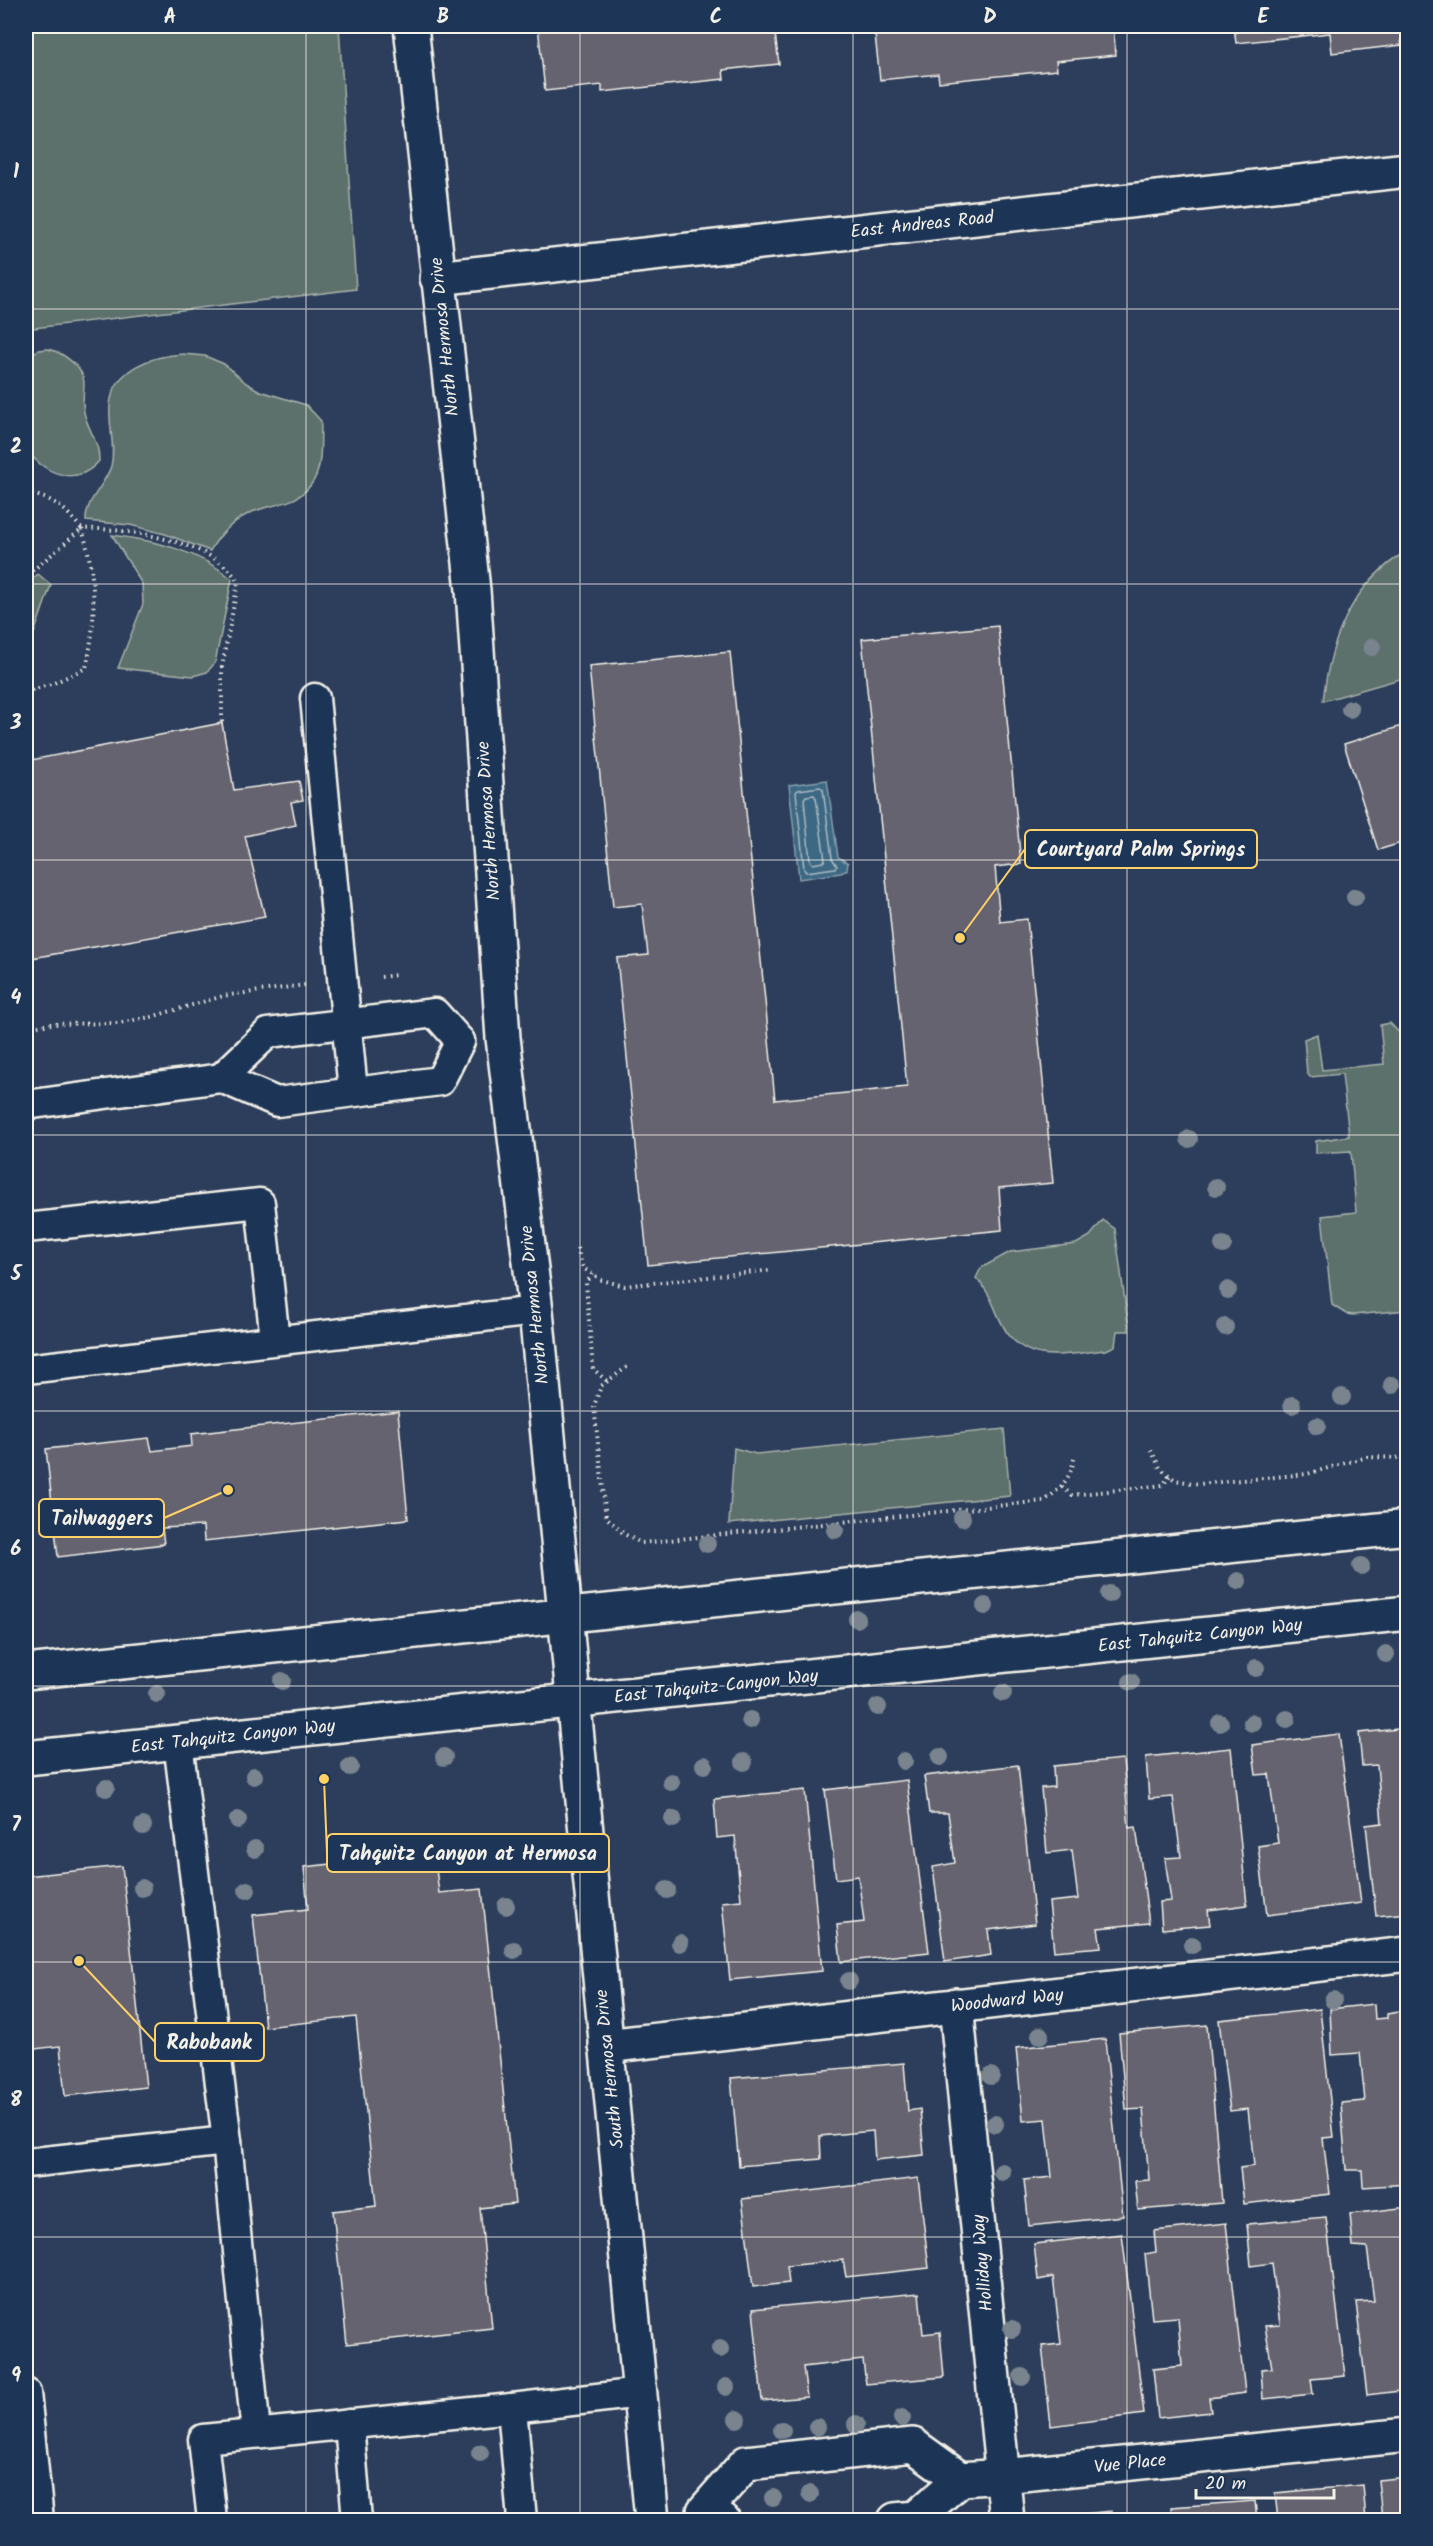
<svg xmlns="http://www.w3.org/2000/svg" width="1433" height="2546" font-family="Kalam,sans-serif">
<rect width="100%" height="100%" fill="#2c3e5c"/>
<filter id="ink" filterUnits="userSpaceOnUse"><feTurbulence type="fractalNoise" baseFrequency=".0167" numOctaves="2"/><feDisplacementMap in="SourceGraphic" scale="12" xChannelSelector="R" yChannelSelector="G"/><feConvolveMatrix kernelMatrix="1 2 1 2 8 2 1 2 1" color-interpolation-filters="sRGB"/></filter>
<g filter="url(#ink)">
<g fill="#5d716c" stroke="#a8b1aa" stroke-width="1.5">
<polygon points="26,26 339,26 356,289 26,329"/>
<path d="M48,349C62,352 84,367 84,383C84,392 82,402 84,412C87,429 100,442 99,461C82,481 60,479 40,464C35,460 32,455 26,452V356L39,350Z"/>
<path d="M183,354L205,356L224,364L246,383L260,391L306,405L321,421C320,439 323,464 314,480C298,507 274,502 250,513C233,521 219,535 210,551L165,534L130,525L86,521C85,500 105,486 111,466C116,447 108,425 110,405C114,368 151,356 183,354Z"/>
<path d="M112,535C155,541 198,550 232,579L215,663L207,672L193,676L118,668L143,604L142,584Z"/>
<path d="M1407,551V677L1323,701C1330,640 1351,584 1407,551Z"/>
<polygon points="38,574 51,585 31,642 26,647 26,585"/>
<polygon points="1390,1023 1407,1041 1407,1310 1353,1315 1346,1314 1332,1305 1322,1216 1356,1212 1351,1151 1316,1153 1316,1141 1349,1136 1342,1074 1310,1077 1307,1073 1304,1039 1317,1034 1322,1070 1384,1064 1380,1025"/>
<path d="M1103,1220L1115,1229L1129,1331H1117L1115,1346L1106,1350C1071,1353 1030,1367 1006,1331C994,1312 993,1295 976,1278L981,1268L1010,1252L1076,1244L1090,1236Z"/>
<polygon points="1004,1429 1010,1496 729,1524 734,1448 756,1454"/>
</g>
<polygon fill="#3e6884" stroke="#879fac" stroke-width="1.5" points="827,780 838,857 848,863 847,870 841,873 799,879 789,785"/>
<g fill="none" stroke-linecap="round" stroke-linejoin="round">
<g stroke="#abbac0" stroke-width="1.5">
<polygon points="820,787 823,789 832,858 837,866 835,868 806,872 804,869 796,792 798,790"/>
<polygon points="814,795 816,798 825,860 823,862 813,864 810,861 804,799 806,796"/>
</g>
</g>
<g fill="#666471" stroke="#f4f1e8" stroke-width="1.5">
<polygon points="538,26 774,26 779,64 723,70 724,79 602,92 602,85 545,91"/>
<polygon points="874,26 1113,26 1116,55 1056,61 1057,70 939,82 938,74 880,80"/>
<polygon points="1234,26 1408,26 1408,39 1401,40 1402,45 1332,53 1330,33 1236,43"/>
<polygon points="998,626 1021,864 995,867 1000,922 1027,919 1053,1183 999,1188 1002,1230 648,1265 617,958 648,955 642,904 613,907 589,666 730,652 775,1100 907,1087 862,639"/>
<polygon points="222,723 234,790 299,781 303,800 291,802 296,825 245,836 265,917 26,959 26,761"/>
<polygon points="1408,724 1408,841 1378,850 1344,744"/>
<polygon points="398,1411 408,1519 204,1541 203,1526 162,1528 164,1544 58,1557 46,1449 149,1438 152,1451 192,1446 191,1434"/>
<polygon points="1408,1728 1408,1913 1376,1916 1366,1825 1382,1823 1377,1765 1362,1766 1359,1733"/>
<polygon points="1339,1734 1361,1903 1267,1915 1258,1846 1278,1843 1269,1774 1256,1775 1252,1745"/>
<polygon points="1231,1748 1247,1905 1208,1910 1210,1925 1162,1929 1160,1902 1171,1901 1165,1858 1181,1857 1173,1797 1149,1799 1146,1757"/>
<polygon points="1123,1759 1129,1828 1136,1827 1149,1923 1098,1928 1101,1947 1054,1951 1049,1902 1078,1899 1072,1850 1047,1853 1041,1788 1054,1787 1053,1766"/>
<polygon points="1018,1765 1035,1924 988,1930 991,1955 945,1962 933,1867 955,1863 948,1813 929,1813 924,1776"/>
<polygon points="907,1780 929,1952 841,1962 837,1925 864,1922 858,1876 836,1879 825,1790"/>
<polygon points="805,1790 822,1971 730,1980 722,1902 741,1900 735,1836 717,1838 714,1799"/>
<polygon points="434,1853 439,1893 482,1889 515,2204 480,2208 492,2328 347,2344 333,2211 376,2206 356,2017 265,2027 253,1915 308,1909 304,1867"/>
<polygon points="122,1866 146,2087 65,2096 60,2046 26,2050 26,1876"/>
<polygon points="1374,2004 1375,2019 1387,2018 1387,2013 1406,2010 1408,2005 1408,2184 1363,2187 1362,2170 1346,2170 1341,2103 1365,2101 1360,2053 1332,2055 1330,2009"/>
<polygon points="1320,2009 1334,2137 1323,2138 1330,2194 1244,2204 1240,2168 1254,2166 1248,2109 1230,2111 1219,2020"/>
<polygon points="1207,2025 1222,2203 1138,2210 1135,2181 1149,2180 1143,2109 1126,2110 1119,2033"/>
<polygon points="1105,2039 1123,2216 1029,2226 1024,2180 1052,2177 1046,2119 1023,2121 1016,2048"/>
<polygon points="904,2063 908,2111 920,2109 924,2155 875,2160 873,2131 820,2136 821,2159 739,2166 731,2078"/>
<polygon points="918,2178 929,2268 846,2277 843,2260 787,2266 789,2283 753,2287 742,2199"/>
<polygon points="1408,2207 1408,2390 1367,2395 1356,2302 1374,2301 1367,2247 1353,2246 1350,2214"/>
<polygon points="1326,2217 1345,2376 1311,2379 1313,2394 1263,2399 1261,2369 1272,2368 1265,2326 1280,2325 1272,2263 1251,2266 1247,2224"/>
<polygon points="1226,2223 1245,2393 1209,2398 1211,2412 1158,2418 1153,2369 1182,2366 1178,2317 1152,2319 1145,2254 1156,2252 1154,2231"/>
<polygon points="1122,2234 1144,2414 1051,2426 1042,2346 1061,2344 1053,2277 1038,2280 1034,2244"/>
<polygon points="919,2293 923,2334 940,2332 944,2377 866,2384 863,2360 803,2367 807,2397 762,2401 753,2309"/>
<polygon points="1408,2477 1408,2520 1390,2520 1389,2518 1382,2518 1378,2480"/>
<polygon points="1363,2485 1366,2520 1278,2520 1275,2493"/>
<polygon points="1255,2501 1257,2520 1172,2520 1171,2507"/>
<polygon points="1111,2511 1112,2520 1065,2520 1064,2516"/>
</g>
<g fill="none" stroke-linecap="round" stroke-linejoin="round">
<g stroke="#f4f1e8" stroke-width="33">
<g id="service">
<polyline points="315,698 353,1091"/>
<polyline points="221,1078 268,1033 435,1013 460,1041"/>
<polyline points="26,1105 221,1078 277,1102 440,1081 460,1041"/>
<polyline points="26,1228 260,1203 275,1340"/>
<polyline points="26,1369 536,1311"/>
<polyline points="178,1742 227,2141 256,2433"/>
<polyline points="26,2163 227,2141"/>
<polyline points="26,2393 39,2520"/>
<polyline points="512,2408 640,2393"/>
<polyline points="349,2424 357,2520"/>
<polyline points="212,2520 203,2439 512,2408 522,2520"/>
</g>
</g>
<g stroke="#f4f1e8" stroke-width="38">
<g id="minor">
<polyline points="411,26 473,590 503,1038 536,1311 652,2520"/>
<polyline points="437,278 1408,170"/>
<polyline points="956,2005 1007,2520"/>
<polyline points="606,2046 1408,1954"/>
<polyline points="723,2520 704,2511 746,2463 913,2445 960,2479 1003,2476 1408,2435"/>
<polyline points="895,2520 916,2518 960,2479"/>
</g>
</g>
<g stroke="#f4f1e8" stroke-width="38">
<g id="secondary">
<polyline points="26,1672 1408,1527"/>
<polyline points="26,1758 1408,1613"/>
</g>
</g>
<g stroke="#f4f1e8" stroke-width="4" stroke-dasharray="1.5 4.5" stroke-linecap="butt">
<path d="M26,493C56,499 62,506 82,529L26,576"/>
<path d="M26,692L54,683L86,668C97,621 96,574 82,529C123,527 220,542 238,583L222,667V723"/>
<polyline points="381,977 397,975"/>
<polyline points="26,1028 51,1024 119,1023 151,1017 223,996 305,985"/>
<polyline points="577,1248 583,1268 602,1280 624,1286 773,1270"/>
<polyline points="593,1274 586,1283 593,1369 607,1381"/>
<path d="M627,1367L601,1386L594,1406L606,1517L624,1534L641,1543L1044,1501C1060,1489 1070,1480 1074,1459"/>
<polyline points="1151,1450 1160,1468 1175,1480 1199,1484 1307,1474 1367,1457 1408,1458"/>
<polyline points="1062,1487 1072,1495 1163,1485 1170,1475"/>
</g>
<use href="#service" stroke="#1d3557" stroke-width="28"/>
<use href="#minor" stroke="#1d3557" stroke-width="33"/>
<use href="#secondary" stroke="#1d3557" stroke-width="33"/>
</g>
<g fill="#79848e">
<circle cx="1372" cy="647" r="9"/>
<circle cx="1350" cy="709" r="9"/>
<circle cx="1355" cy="897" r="9"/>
<circle cx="1189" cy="1139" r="9"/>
<circle cx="1216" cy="1187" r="9"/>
<circle cx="1223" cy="1245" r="9"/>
<circle cx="1228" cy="1290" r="9"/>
<circle cx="1225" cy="1327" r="9"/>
<circle cx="1392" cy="1385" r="9"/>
<circle cx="1342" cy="1397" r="9"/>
<circle cx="1292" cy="1405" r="9"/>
<circle cx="1317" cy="1426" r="9"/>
<circle cx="962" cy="1518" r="9"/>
<circle cx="835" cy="1530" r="9"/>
<circle cx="707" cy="1544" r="9"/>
<circle cx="1361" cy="1566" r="9"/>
<circle cx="1238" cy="1581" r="9"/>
<circle cx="1109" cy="1594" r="9"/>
<circle cx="985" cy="1606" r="9"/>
<circle cx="857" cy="1619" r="9"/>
<circle cx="1386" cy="1654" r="9"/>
<circle cx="1256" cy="1668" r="9"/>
<circle cx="282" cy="1681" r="9"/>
<circle cx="1131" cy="1682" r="9"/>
<circle cx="1003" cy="1693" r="9"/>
<circle cx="157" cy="1694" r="9"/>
<circle cx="878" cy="1707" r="9"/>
<circle cx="1287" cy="1719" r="9"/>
<circle cx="750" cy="1720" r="9"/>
<circle cx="1220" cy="1723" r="9"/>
<circle cx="1252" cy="1723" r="9"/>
<circle cx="444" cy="1757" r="9"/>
<circle cx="940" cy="1757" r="9"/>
<circle cx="904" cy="1761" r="9"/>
<circle cx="744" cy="1762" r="9"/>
<circle cx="704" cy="1765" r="9"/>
<circle cx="350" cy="1767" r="9"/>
<circle cx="254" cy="1776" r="9"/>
<circle cx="671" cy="1782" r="9"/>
<circle cx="106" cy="1788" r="9"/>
<circle cx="673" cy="1819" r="9"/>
<circle cx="238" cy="1820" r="9"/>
<circle cx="143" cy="1826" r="9"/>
<circle cx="255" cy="1849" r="9"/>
<circle cx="142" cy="1888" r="9"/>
<circle cx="247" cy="1890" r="9"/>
<circle cx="667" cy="1890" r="9"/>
<circle cx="506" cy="1906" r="9"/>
<circle cx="680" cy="1943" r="9"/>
<circle cx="1192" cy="1945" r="9"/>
<circle cx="514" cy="1950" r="9"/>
<circle cx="849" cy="1981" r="9"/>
<circle cx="1333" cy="2000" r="9"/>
<circle cx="1040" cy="2035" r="9"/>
<circle cx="991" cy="2076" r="9"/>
<circle cx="995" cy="2124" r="9"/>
<circle cx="1002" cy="2172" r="9"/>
<circle cx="1012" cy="2329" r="9"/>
<circle cx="720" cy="2349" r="9"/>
<circle cx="1022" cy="2377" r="9"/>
<circle cx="726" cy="2387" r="9"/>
<circle cx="902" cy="2418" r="9"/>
<circle cx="737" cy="2419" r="9"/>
<circle cx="856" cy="2424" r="9"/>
<circle cx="817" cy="2427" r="9"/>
<circle cx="782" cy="2430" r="9"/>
<circle cx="480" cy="2453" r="9"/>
<circle cx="810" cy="2494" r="9"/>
<circle cx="773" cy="2498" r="9"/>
</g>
</g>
<path fill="none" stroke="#f4f1e8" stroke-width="1.5" stroke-opacity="0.55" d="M306,26V2520M580,26V2520M853,26V2520M1127,26V2520M26,309H1408M26,584H1408M26,860H1408M26,1135H1408M26,1411H1408M26,1686H1408M26,1962H1408M26,2237H1408"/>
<g text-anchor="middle" stroke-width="4.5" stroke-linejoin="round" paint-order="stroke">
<g font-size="18" fill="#f4f1e8" stroke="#1d3557">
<text transform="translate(922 224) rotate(-6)" y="6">East Andreas Road</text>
<text transform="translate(444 337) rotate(-96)" y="6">North Hermosa Drive</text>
<text transform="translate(488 821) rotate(-94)" y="6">North Hermosa Drive</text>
<text transform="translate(534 1305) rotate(-96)" y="6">North Hermosa Drive</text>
<text transform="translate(1200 1635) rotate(-6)" y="6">East Tahquitz Canyon Way</text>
<text transform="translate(716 1686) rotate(-6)" y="6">East Tahquitz Canyon Way</text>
<text transform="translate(233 1736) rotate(-6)" y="6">East Tahquitz Canyon Way</text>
<text transform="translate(1007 2000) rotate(-6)" y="6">Woodward Way</text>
<text transform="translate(609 2069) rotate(-96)" y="6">South Hermosa Drive</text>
<text transform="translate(982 2263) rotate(-95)" y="6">Holliday Way</text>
<text transform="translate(1130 2463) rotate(-6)" y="6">Vue Place</text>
</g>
</g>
<path fill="none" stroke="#ffd166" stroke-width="2" d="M960 938L1025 849M228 1490L164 1518M324 1779L327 1853M79 1961L155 2042"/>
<g fill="#ffd166" stroke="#1d3557" stroke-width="2">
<circle cx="960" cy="938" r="6"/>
<circle cx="228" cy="1490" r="6"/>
<circle cx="324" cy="1779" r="6"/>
<circle cx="79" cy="1961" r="6"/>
</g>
<g fill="#1d3557" stroke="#ffd166" stroke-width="2">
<rect x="1025" y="830" width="232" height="38" rx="6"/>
<rect x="39" y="1499" width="125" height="38" rx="6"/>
<rect x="327" y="1834" width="282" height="38" rx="6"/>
<rect x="155" y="2023" width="109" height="38" rx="6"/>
</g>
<g font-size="20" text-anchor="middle" font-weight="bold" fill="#f4f1e8">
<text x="1141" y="856">Courtyard Palm Springs</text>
<text x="102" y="1525">Tailwaggers</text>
<text x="468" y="1860">Tahquitz Canyon at Hermosa</text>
<text x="209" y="2049">Rabobank</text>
</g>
<rect width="1433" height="2546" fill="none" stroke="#1d3557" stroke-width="66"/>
<path d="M1196 2489v9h138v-9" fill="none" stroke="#f4f1e8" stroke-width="3"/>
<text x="1205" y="2489" font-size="18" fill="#f4f1e8" stroke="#1d3557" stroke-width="4.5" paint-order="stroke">20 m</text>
<rect x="33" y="33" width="1367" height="2480" fill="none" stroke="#f4f1e8" stroke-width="2"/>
<g font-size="20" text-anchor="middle" font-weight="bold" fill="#f4f1e8">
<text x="170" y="23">A</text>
<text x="443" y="23">B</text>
<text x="716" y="23">C</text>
<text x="990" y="23">D</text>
<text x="1263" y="23">E</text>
<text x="16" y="178">1</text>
<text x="16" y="453">2</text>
<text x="16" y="729">3</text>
<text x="16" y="1004">4</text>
<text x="16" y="1280">5</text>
<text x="16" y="1555">6</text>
<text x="16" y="1831">7</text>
<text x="16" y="2106">8</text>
<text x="16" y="2382">9</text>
</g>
</svg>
